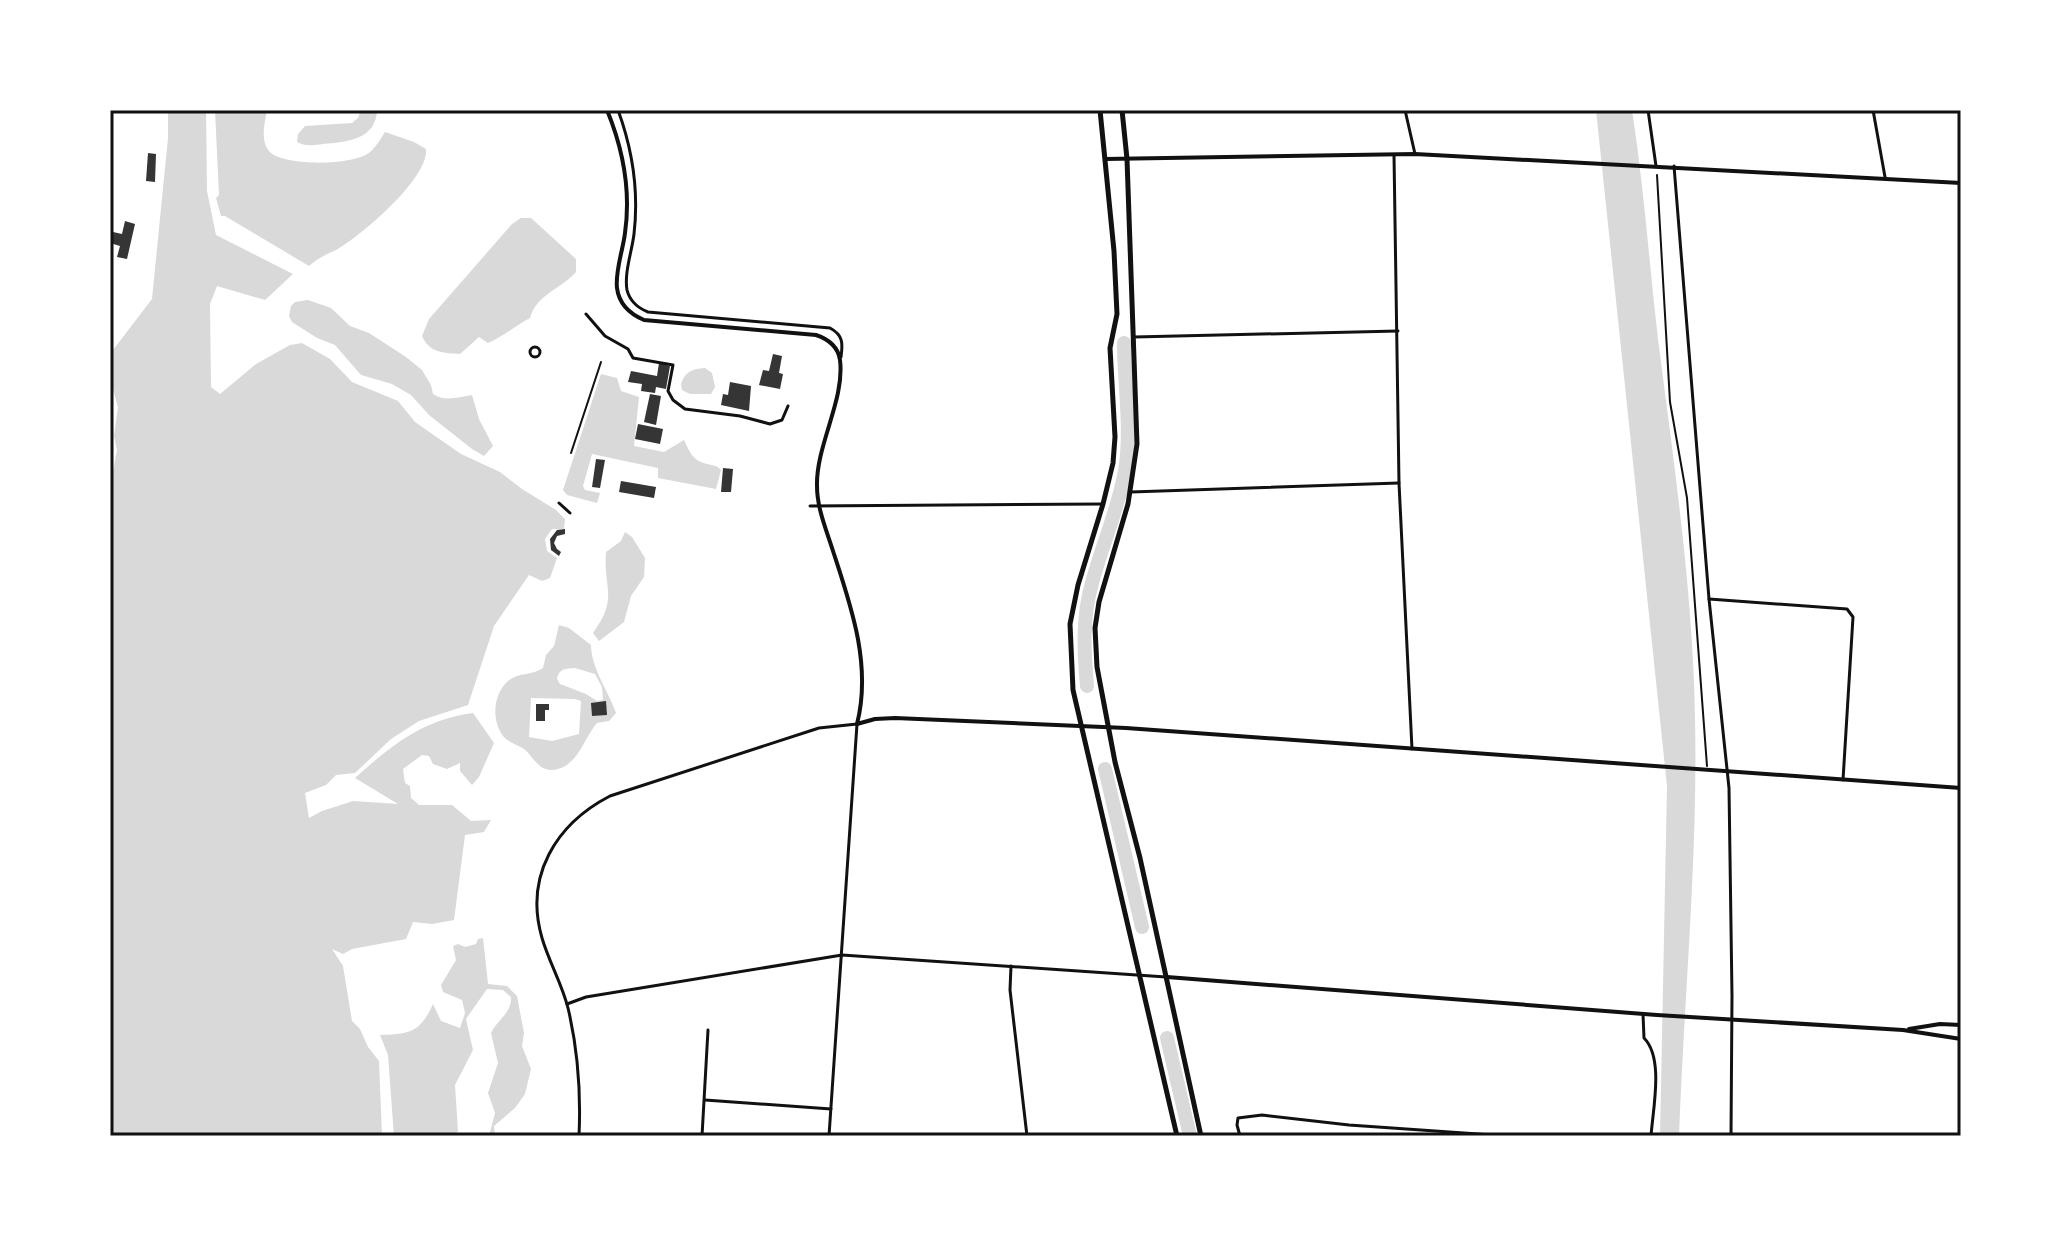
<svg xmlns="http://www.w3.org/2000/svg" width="2071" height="1246" font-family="'Source Serif 4',serif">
<rect width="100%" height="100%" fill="#fff"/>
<g fill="#d9d9d9" fill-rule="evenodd">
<path d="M168,110H206L207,191L216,235L293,274L265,300L217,286L210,304L211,387L220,394L256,364L290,345L302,343L330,359L352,382L398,401L415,422L461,454L500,472L522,489L556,510L565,519L564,529H552L545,539L547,551L557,558L550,578L542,581L529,575L494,626L468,705L419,721L391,739L355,773L336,775L326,785L305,793L309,818L322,811L353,801L398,804L355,778C392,745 422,720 473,713L494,743L479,777L472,785L460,771V763L447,769L433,764L429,756L422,755L403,769L405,783L410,786L411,798L419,805H452L471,821L491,820L484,832L465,835L454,920L432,924L413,922L406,939L352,949L343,954L332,949L343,966L352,1021L360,1029L368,1047L379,1061L382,1136H110V488L117,450L114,436L118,407L111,382L113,350L152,299L168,138Z"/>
<path d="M215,110H267C265,122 259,143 271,153C287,166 354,166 370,152C376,147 381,138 385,132L414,142L426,149C429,178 361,236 336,250C325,255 318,258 309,266L225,216H221L216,198L219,195Z"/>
<path d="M361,110H377C376,140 346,142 323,144C313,145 306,147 297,142L298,134L305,126L352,123L358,118Z"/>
<path d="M1596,110H1632C1644,186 1649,263 1658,339C1674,464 1693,592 1695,718C1698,858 1684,997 1679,1136H1660L1667,786Z"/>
<path d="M521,218H531L576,259V272C561,289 536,295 530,318C515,326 504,336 488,343L479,337L460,354C444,353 429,353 422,336L429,319L512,224Z"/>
<path d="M308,300L331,308L350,326L369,333L406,357L422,370L431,385L433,394C444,402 459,397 472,395L479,419L493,446L484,456L472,449L429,415L411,395L392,384L361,375L335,345L317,338L292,322L289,316L291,306L295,302Z"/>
<path d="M705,368L712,373L715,387L711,394H690L682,390L681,384C685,371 693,369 705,368Z"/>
<path d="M601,374L617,378L621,391L639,397L634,446L664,452L684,440C688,448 691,458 701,462C710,466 714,463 721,470L716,489L658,478V468L592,454L583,486L585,490L600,493L597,503L567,495L563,490Z"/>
<path d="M625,532L632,537L645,558L644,577L631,596L624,622L599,641L593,633C619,597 603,590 606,552L621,541Z"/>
<path d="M559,625L569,628L591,645C591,668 608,690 616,713L609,721L597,723C584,738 579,763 558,769C539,774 535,758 524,749C517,744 509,743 503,736C492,721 493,698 505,684C516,671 530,677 543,668L546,655L554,646ZM575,668L595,674L602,687L603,700L597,701L586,694L560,684L557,679C559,668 566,669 575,668ZM531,698L575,699L581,701L579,734L552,741L529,737Z"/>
<path d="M483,938L488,984L507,986L517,996L524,1033L522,1046L531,1069L525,1094L515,1108L494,1126L495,1136H489L495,1113L488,1093L498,1063L491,1033C497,1020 512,1013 511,997L503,990L487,989L466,1019L473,1050L455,1085L458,1131L455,1136H394L388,1055L380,1035C409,1034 420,1033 433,1004L441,1021L460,1028L465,1013L462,1000L443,992L441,985L456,960L453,946L458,944L465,947L476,944L478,939Z"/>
</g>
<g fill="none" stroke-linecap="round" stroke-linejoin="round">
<g stroke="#d9d9d9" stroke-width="14">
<path d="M1087,686C1084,652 1082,617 1092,583C1102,545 1118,510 1125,471C1132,429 1124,385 1124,343"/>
<polyline points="1105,769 1142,927"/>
<polyline points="1167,1038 1190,1136"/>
</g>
</g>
<g fill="#353535">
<polygon points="148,153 156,154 155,182 146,181"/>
<polygon points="125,221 135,224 127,259 117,257 120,246 110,243 113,232 122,234"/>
<polygon points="773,354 782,356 779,373 783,374 780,389 759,385 763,370 769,371"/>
<polygon points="659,363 670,366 666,389 656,387 655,393 641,391 642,384 628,382 631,371 657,376"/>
<polygon points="730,382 751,386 749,411 721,405 723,394 728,395"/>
<polygon points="650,394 661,396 656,425 644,422"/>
<polygon points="638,424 663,429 660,444 635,439"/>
<polygon points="596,459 605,460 600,488 592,487"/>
<polygon points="723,468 733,469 731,492 721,492"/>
<polygon points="621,481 656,487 654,498 619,492"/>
<polygon points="565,529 565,534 557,536 554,543 557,549 561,552 559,556 551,550 550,539 557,530"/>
<polygon points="606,701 607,715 592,716 591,703"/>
<polygon points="536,704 549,704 549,710 545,710 545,721 536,721"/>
</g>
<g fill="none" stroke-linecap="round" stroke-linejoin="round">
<g stroke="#111" stroke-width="2">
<polyline points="1657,175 1670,402 1687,498 1707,766"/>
<polyline points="571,453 601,362"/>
</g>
<g stroke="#111" stroke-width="3">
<polyline points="586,314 605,336 628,349 633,358 673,365 668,391 673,400 685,409 740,416 770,424 782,420 788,406"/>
<circle cx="535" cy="352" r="5"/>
<polyline points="559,503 570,513"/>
</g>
<g stroke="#111" stroke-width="3">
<path d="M618,110C633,151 639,191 634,234C632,251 624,273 627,290C630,302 638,308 648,312L830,328C843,335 843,343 841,357"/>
<polyline points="1405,110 1415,154"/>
<polyline points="1648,110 1656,166"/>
<polyline points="1873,110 1885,177"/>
<polyline points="1394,155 1399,483 1412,749"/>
<polyline points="1674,166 1709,599 1729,788 1732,996 1731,1136"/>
<polyline points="1134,337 1398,331"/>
<polyline points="1131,492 1399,483"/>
<polyline points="810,506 1103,504"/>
<polyline points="1709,599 1847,609 1853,617 1843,780"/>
<polyline points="1011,966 1010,990 1027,1136"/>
<polyline points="567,1004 586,997 842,955 1166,977"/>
<path d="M1643,1014L1644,1038C1664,1058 1653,1108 1651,1136"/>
<polyline points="705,1100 831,1109"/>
<path d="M579,1136C581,1092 578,1050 568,1008C562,984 549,962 542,938C524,876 556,824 610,796L819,728L857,724L829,1136"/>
<polyline points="702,1136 708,1030"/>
<polyline points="1240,1136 1237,1125 1238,1118 1262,1115 1349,1125 1507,1136"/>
</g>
<g stroke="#111" stroke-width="4">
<path d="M607,110C623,149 631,191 625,233C623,250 615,271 617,288C619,304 630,314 644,320L816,335C828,339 838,346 840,360C845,400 816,445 817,486C817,508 826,529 833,551C851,606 872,665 857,724L875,719L895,718L1126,728L1961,788"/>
<polyline points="1105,159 1415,154 1961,183"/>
<polyline points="1167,977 1657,1015 1903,1030 1961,1039"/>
<polyline points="1909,1029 1940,1024 1961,1025"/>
</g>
<g stroke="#111" stroke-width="5">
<polyline points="1100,110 1114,251 1117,314 1110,348 1115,437 1113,463 1103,504 1078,585 1070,624 1073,690 1177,1136"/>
<polyline points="1122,110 1127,159 1137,444 1128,504 1099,602 1095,628 1097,667 1115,762 1140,858 1201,1136"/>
</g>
</g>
<rect width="2071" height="1246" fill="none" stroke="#ffffff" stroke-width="224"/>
<rect x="112" y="112" width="1847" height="1022" fill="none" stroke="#111" stroke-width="3"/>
</svg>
